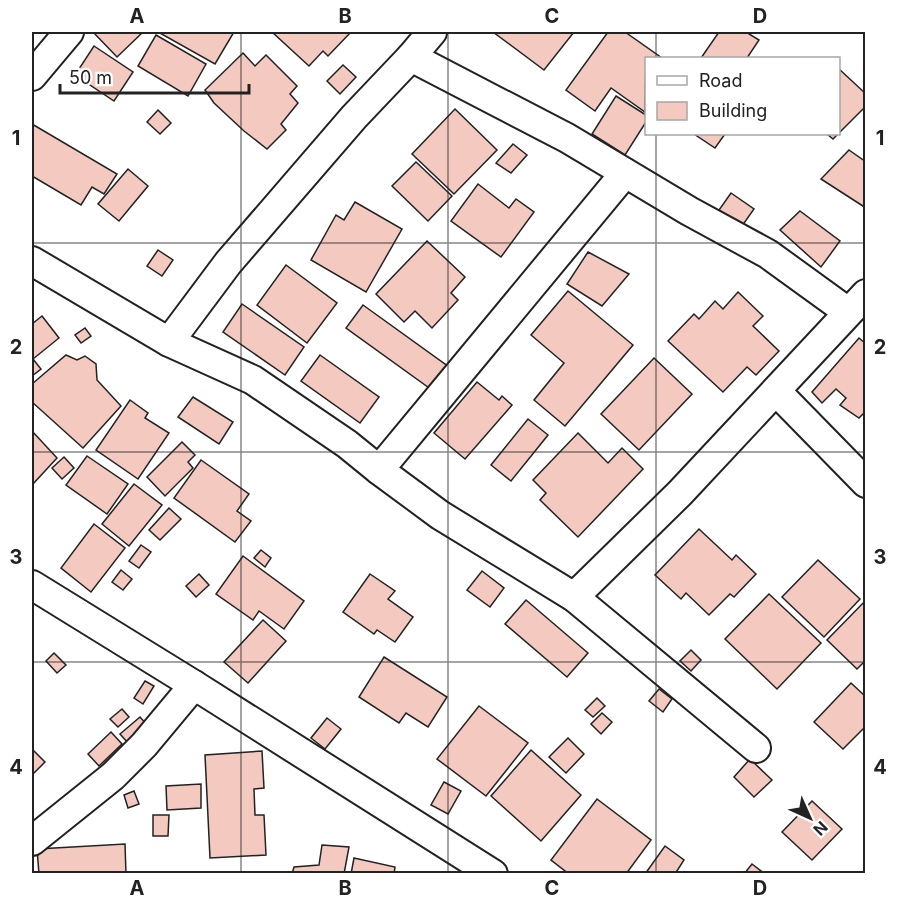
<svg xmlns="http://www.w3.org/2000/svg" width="897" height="905" font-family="Inter,sans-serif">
<rect width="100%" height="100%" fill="#fff"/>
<g fill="#f3c9c0" stroke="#222" stroke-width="1.5">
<polygon points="93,32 141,32 142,33 117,57"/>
<polygon points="158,32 234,32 215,64"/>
<polygon points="272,32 351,32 328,56 323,51 309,66"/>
<polygon points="493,32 574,32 544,70"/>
<polygon points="608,32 625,32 662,58 646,58 645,112 611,88 595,111 566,90"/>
<polygon points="719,32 746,32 759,40 747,58 701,58"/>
<polygon points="156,35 206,64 188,96 138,66"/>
<polygon points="94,46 133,72 114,101 75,75"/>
<polygon points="243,53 255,66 266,55 297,86 290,94 298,103 281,124 286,130 267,149 244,131 214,103 205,90"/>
<polygon points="343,65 356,77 340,94 327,81"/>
<polygon points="838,68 866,94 866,106 833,139 827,134 838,134"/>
<polygon points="616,96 646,115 646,122 625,155 592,134"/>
<polygon points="455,109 497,150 454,194 412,154"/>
<polygon points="158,110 171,123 160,134 147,122"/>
<polygon points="32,124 117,174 104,194 92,187 81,205 32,176"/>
<polygon points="694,134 725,134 715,148"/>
<polygon points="513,144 527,155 511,173 496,163"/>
<polygon points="849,150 866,162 866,208 821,179"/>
<polygon points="416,162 452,196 428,221 392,186"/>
<polygon points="128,169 148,186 119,221 98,204"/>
<polygon points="478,184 509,208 516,199 534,212 501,257 451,221"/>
<polygon points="731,193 754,209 742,226 719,210"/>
<polygon points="355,202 402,229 366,292 311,260 336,215 344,220"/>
<polygon points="800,211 840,241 821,267 780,230"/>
<polygon points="427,241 465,277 451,293 458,300 432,328 415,311 404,322 376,294"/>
<polygon points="158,250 173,260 162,276 147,266"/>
<polygon points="588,252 629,274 602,306 567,284"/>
<polygon points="286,265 337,303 307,343 257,305"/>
<polygon points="568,291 633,345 565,426 534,400 564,363 531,335"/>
<polygon points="738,292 763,316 753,326 779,351 756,375 747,367 723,392 668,341 694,314 699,319 715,301 723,309"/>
<polygon points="242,304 304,347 285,375 223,332"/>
<polygon points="363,305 449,367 432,390 346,328"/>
<polygon points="42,316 59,338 33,359 41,369 32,376 32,324"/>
<polygon points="85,328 91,336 81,343 75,335"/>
<polygon points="859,338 866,344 866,411 859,418 840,405 846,398 836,389 822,403 812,392"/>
<polygon points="66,355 77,360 85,356 96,364 97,380 121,406 83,448 32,402 32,384"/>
<polygon points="320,355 379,397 360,423 301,381"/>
<polygon points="654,358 692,394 639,450 601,414"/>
<polygon points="477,382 499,400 502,396 512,405 465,459 434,433"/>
<polygon points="193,397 233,422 219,444 178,417"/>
<polygon points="130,400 148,413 145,418 169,433 138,479 96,450"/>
<polygon points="528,419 548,435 511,481 491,465"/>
<polygon points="32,431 57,458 32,485"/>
<polygon points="578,433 608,463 622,448 643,469 578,537 540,500 546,493 533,480"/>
<polygon points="182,442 195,455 188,462 193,468 165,496 147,477"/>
<polygon points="87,456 128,484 107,514 66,485"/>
<polygon points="64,457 74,468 62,479 52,468"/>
<polygon points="201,460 249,494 237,511 251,521 235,542 174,498"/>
<polygon points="134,484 162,505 129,546 102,524"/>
<polygon points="169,508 181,519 160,540 149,530"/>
<polygon points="94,524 125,548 91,592 61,568"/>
<polygon points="699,529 732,560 736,555 756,574 734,597 730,594 709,615 686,593 681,599 655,575"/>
<polygon points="141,545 151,552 139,568 129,561"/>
<polygon points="261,550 271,558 265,567 254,558"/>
<polygon points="243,556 304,601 284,629 259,611 253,620 216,594"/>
<polygon points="818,560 860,599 824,637 782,597"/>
<polygon points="121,570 132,579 123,590 112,582"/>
<polygon points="482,571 504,588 490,607 467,590"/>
<polygon points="199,574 209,585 196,597 186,586"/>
<polygon points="370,574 395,591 388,599 413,617 395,642 377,630 374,634 343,612"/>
<polygon points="769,594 821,643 777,689 725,639"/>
<polygon points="526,600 588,653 567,677 505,624"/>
<polygon points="866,600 866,660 857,669 827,640"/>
<polygon points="263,620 286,641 248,683 224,662"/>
<polygon points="691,650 701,660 691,671 680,661"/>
<polygon points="54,653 66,665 57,673 46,661"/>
<polygon points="384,657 447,697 428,727 406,713 399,723 359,697"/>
<polygon points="145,681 154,686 143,704 134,698"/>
<polygon points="851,683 866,697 866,726 843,749 814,722"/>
<polygon points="659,689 672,699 663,712 649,701"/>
<polygon points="597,698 605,706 593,717 585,710"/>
<polygon points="479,706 528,743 486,796 437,759"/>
<polygon points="122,709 129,717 118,727 110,719"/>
<polygon points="602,713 612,722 601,734 591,724"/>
<polygon points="140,717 148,726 128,743 120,734"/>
<polygon points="327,718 341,729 325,749 311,738"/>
<polygon points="111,732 122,744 99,766 88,754"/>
<polygon points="568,738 584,754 566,773 549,757"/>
<polygon points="32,749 45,762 32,775"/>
<polygon points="531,750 581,795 541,841 491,796"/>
<polygon points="262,751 264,788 254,789 255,815 264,815 266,855 210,858 205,755"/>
<polygon points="750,759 772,780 754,797 734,777"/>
<polygon points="444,782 461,791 448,814 431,805"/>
<polygon points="201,784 201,808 167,810 166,786"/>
<polygon points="134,791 139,804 128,808 124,795"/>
<polygon points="597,799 651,840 626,874 569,874 551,860"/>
<polygon points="812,801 842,829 812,860 782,832"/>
<polygon points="153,815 169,815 168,836 153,836"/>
<polygon points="125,844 126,874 39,874 37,849"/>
<polygon points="322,845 349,847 344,874 292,874 294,867 319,865"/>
<polygon points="665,846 684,860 675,874 645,874"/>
<polygon points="354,858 395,867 394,874 351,874"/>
<polygon points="752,864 765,874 744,874"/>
</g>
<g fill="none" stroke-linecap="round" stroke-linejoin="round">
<g stroke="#222" stroke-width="32">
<g id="minor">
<polyline points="411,57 567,138 689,211 768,254 848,312"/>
<polyline points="32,76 69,32"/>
<polyline points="32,261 169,342 253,380 347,444 379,470 440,515 574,597 680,493 866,294"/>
<polyline points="169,342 228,263 354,117 411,57 432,32"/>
<polyline points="776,391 866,483"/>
<polyline points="379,470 625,173"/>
<polyline points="32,585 194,685 493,874"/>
<polyline points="574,597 756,748"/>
<polyline points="32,841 113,776 144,745 194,685"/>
</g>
</g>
<use href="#minor" stroke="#fff" stroke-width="28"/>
</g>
<path fill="none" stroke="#222" stroke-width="1.5" stroke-opacity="0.55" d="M241,32V874M448,32V874M656,32V58M656,134V874M32,243H866M32,452H866M32,662H866"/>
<rect width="897" height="905" fill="none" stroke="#ffffff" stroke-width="66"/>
<rect x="645" y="57" width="195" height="78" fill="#ffffff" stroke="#a7a7a7" stroke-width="1.5"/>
<rect x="657" y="76" width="30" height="9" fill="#ffffff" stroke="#a7a7a7" stroke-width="1.5"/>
<text x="699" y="87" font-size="18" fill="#222222">Road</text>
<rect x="657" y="102" width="30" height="18" fill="#f3c9c0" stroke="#a7a7a7" stroke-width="1.5"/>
<text x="699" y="117" font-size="18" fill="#222222">Building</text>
<g transform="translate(810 818) rotate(135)" stroke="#ffffff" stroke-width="4.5" paint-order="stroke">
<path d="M0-4.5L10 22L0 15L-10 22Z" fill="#222222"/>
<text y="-9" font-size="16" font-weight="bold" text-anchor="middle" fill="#222222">N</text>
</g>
<path d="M60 84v9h189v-9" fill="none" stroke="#222222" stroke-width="3"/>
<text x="69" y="84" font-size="18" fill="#222222" stroke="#ffffff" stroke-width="4.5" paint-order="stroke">50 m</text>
<rect x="33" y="33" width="831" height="839" fill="none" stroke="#222" stroke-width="2"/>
<g font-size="20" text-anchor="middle" font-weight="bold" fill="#222">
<text x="137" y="23">A</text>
<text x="345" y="23">B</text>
<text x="552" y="23">C</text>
<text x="760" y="23">D</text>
<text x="16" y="145">1</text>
<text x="880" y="145">1</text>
<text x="16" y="354">2</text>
<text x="880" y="354">2</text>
<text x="16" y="564">3</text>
<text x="880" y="564">3</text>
<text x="16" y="774">4</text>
<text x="880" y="774">4</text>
<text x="137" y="895">A</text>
<text x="345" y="895">B</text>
<text x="552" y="895">C</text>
<text x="760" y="895">D</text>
</g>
</svg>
